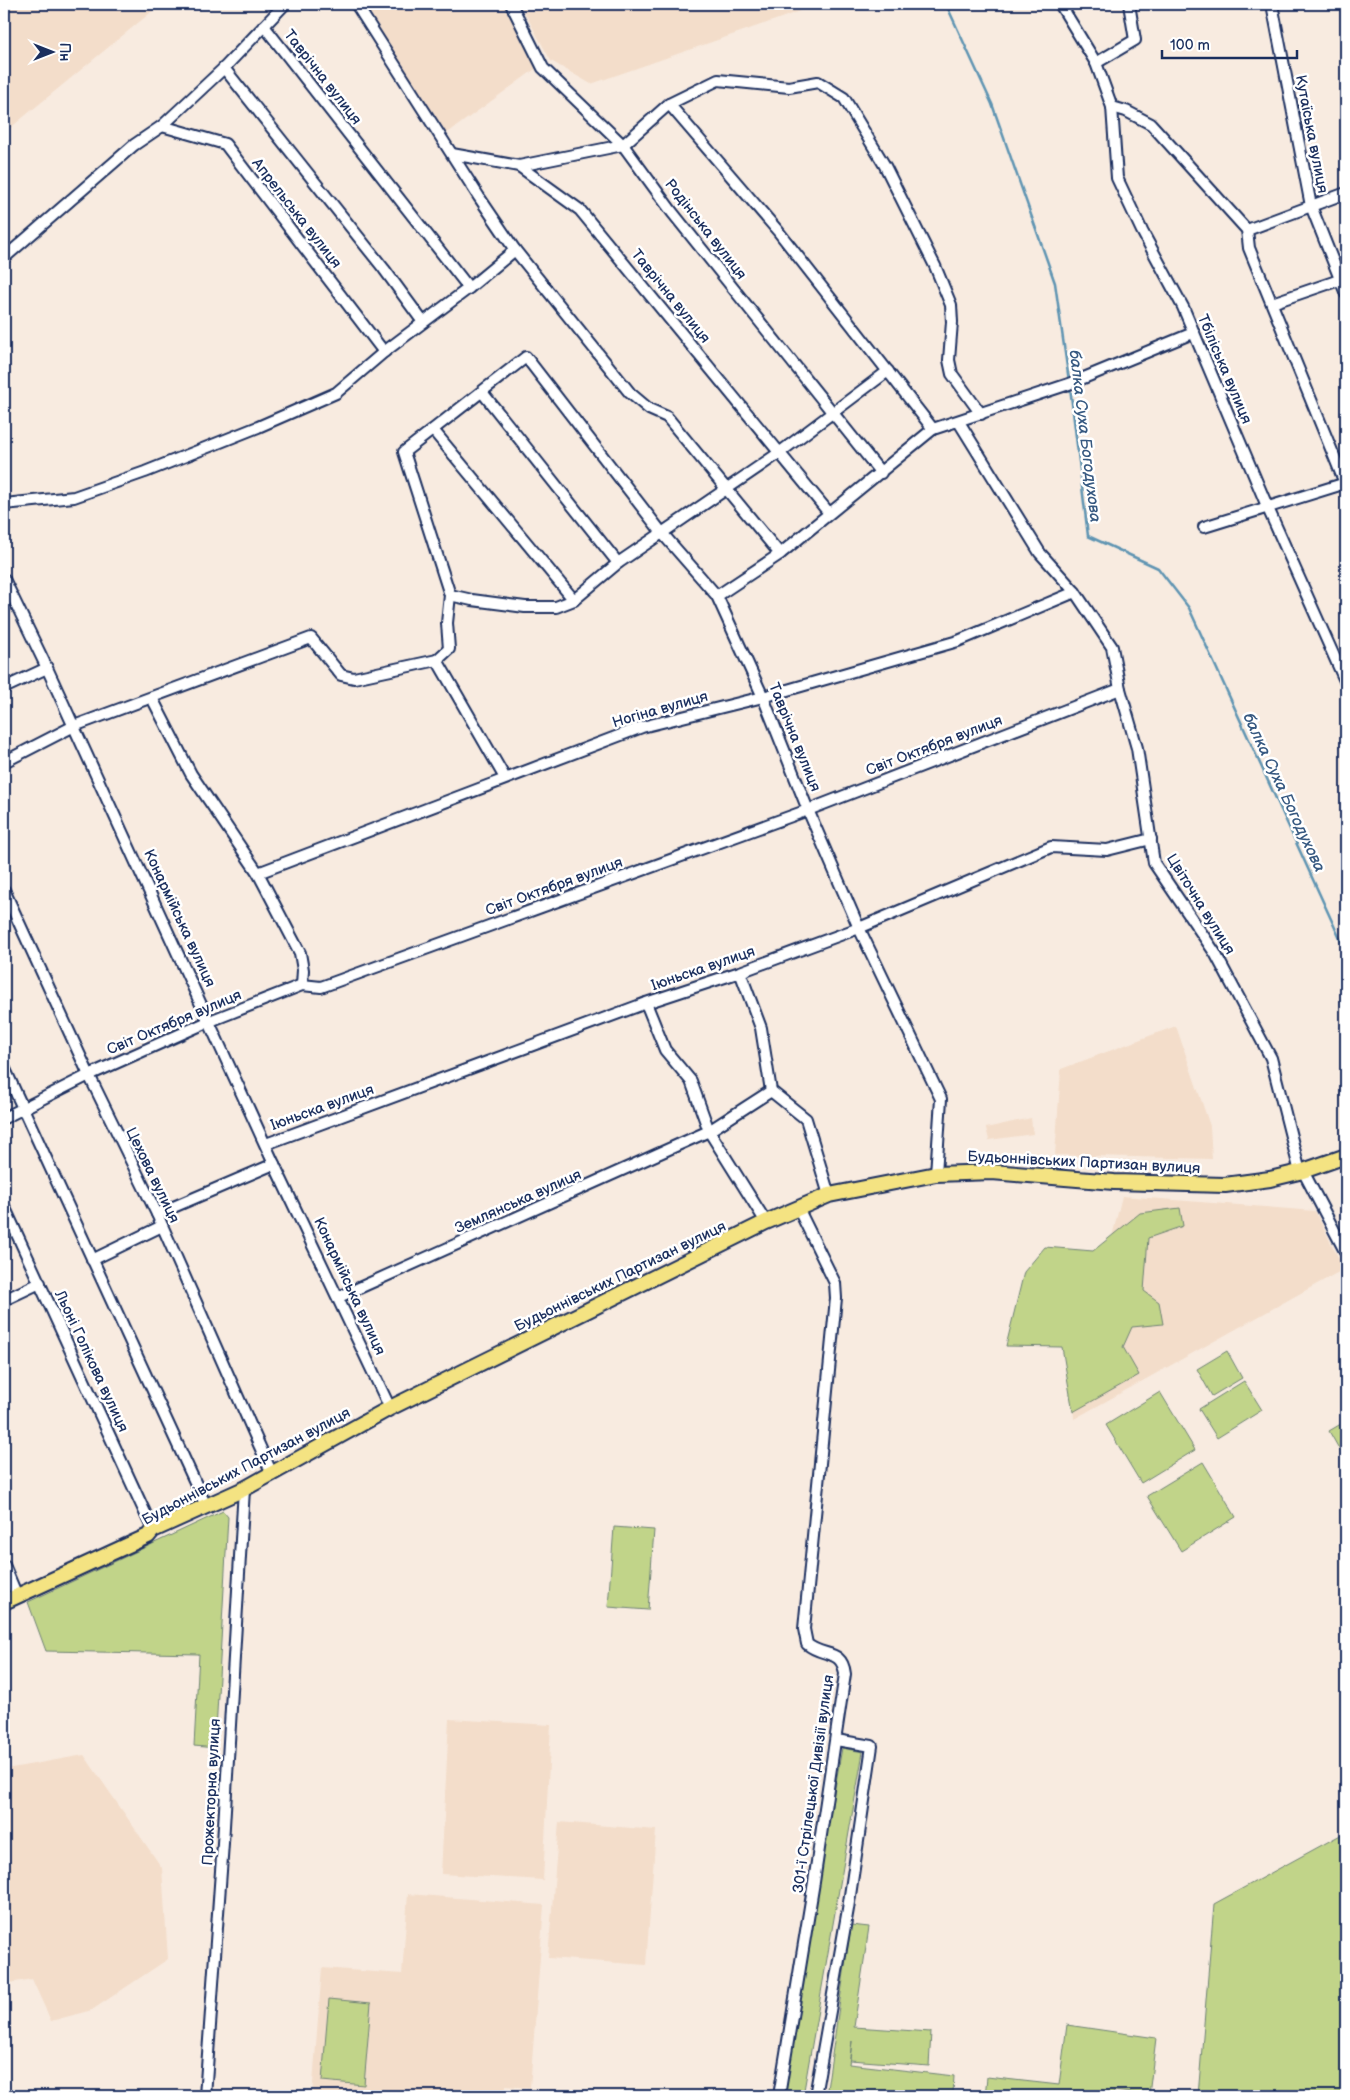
<svg xmlns="http://www.w3.org/2000/svg" width="1350" height="2100" font-family="'Balsamiq Sans',sans-serif">
<rect width="100%" height="100%" fill="#f8ebe0"/>
<filter id="ink" filterUnits="userSpaceOnUse"><feTurbulence type="fractalNoise" baseFrequency=".02" numOctaves="2"/><feDisplacementMap in="SourceGraphic" scale="10" xChannelSelector="R" yChannelSelector="G"/><feConvolveMatrix kernelMatrix="1 2 1 2 8 2 1 2 1" color-interpolation-filters="sRGB"/></filter>
<g filter="url(#ink)">
<g fill="#f3ddca">
<polygon points="4,4 161,4 4,133"/>
<polygon points="359,4 510,4 538,67 442,137"/>
<polygon points="520,4 809,4 807,8 781,18 591,84 551,61"/>
<polygon points="1176,1026 1210,1126 1212,1159 1055,1155 1061,1069"/>
<polygon points="1031,1118 1033,1134 989,1140 986,1128"/>
<polygon points="1122,1196 1315,1211 1344,1269 1074,1419 1069,1343 1105,1265"/>
<polygon points="449,1719 551,1725 543,1880 441,1874"/>
<polygon points="84,1755 162,1868 168,1959 92,2010 51,2021 32,1979 4,1984 4,1765 6,1769"/>
<polygon points="559,1822 656,1830 646,1965 548,1958"/>
<polygon points="408,1894 544,1905 530,2088 506,2086 505,2096 312,2096 322,1968 402,1974"/>
</g>
<g fill="#c1d489" stroke="#6e8274">
<polygon points="1180,1208 1183,1226 1148,1238 1144,1291 1159,1302 1163,1324 1132,1327 1123,1347 1139,1375 1073,1412 1062,1347 1006,1346 1024,1272 1045,1247 1093,1251 1140,1213"/>
<polygon points="1227,1351 1242,1378 1212,1396 1197,1369"/>
<polygon points="1244,1381 1262,1410 1217,1438 1199,1409"/>
<polygon points="1160,1392 1195,1450 1141,1483 1106,1425"/>
<polygon points="1346,1421 1346,1461 1329,1431"/>
<polygon points="1203,1462 1236,1517 1181,1551 1147,1496"/>
<polygon points="223,1511 228,1517 215,1748 194,1746 199,1654 46,1651 28,1602"/>
<polygon points="614,1527 654,1530 648,1610 608,1607"/>
<polygon points="842,1748 863,1752 803,2096 781,2096"/>
<polygon points="1346,1832 1346,2096 1198,2096 1214,1904"/>
<polygon points="851,1925 869,1927 854,2027 931,2032 929,2066 850,2060 852,2041 849,2064 954,2076 953,2093 985,2096 987,2077 1059,2085 1067,2025 1156,2038 1149,2095 1114,2091 1113,2096 826,2096"/>
<polygon points="329,1999 371,2003 364,2085 322,2081"/>
</g>
<g fill="none" stroke-linecap="round" stroke-linejoin="round">
<g stroke="#5e94b2" stroke-width="2.5">
<polyline points="946,4 992,104 1055,283 1069,381"/>
<polyline points="1070,387 1088,536 1158,568 1189,608 1346,952"/>
</g>
<g stroke="#1b2f5e" stroke-width="14">
<g id="minor">
<polyline points="356,4 479,197 515,250 630,393 649,409 667,417 780,554"/>
<polyline points="511,4 543,68 623,145 672,212 881,473"/>
<polyline points="1060,4 1096,63"/>
<polyline points="1129,4 1135,40 1096,63 1112,107 1117,178 1142,231 1183,307 1267,506 1346,683"/>
<polyline points="1272,4 1311,206 1346,294"/>
<polyline points="264,26 469,288"/>
<polyline points="224,68 384,269 423,322"/>
<polyline points="669,104 778,231 933,429"/>
<polyline points="1112,107 1126,111 1151,124 1247,230 1249,248 1345,483"/>
<polyline points="162,126 225,144 384,352"/>
<polyline points="452,154 519,166 580,210 829,513"/>
<polyline points="519,166 623,145 669,104 718,80 789,87 818,82 844,98 885,166 935,266 951,305 952,322 949,360 952,374 981,414"/>
<polyline points="1247,230 1346,193"/>
<polyline points="4,258 134,145 162,126 224,68 285,4"/>
<polyline points="1272,303 1345,278"/>
<polyline points="482,392 618,563"/>
<polyline points="959,422 1040,553 1075,592 1112,647 1120,689 1137,748 1154,863 1215,953 1271,1058 1300,1172"/>
<polyline points="433,430 574,600"/>
<polyline points="4,504 74,497 145,472 258,427 336,393 384,352 469,288 515,250"/>
<polyline points="1204,527 1346,483"/>
<polyline points="4,579 47,668 274,1164 390,1408"/>
<polyline points="450,595 472,600 525,607 556,607 574,600 618,563 779,453 888,371"/>
<polyline points="717,596 780,554 933,429 1069,384 1193,333"/>
<polyline points="4,688 47,668"/>
<polyline points="152,698 191,774 258,873 300,953 303,970 302,985"/>
<polyline points="4,762 74,726 311,638 341,675 354,678 437,660"/>
<polyline points="505,778 437,660 449,649 447,623 450,595 404,452 526,357 662,533 717,596 763,697 808,810 859,928 941,1099 936,1174"/>
<polyline points="258,873 642,727 763,697 958,641 1075,592"/>
<polyline points="4,890 89,1075 157,1214 272,1474"/>
<polyline points="740,972 761,1028 771,1091 806,1119 829,1195"/>
<polyline points="646,1003 665,1050 691,1081 709,1131 766,1222"/>
<polyline points="4,1067 206,1506"/>
<polyline points="4,1118 89,1075 210,1021 302,985 321,987 808,810 1120,689"/>
<polyline points="266,1144 646,1003 740,972 859,928 1051,847 1107,850 1151,839"/>
<polyline points="1303,1171 1346,1253"/>
<polyline points="4,1206 153,1530"/>
<polyline points="157,1214 274,1164"/>
<polyline points="92,1260 162,1226"/>
<polyline points="339,1297 709,1131 771,1091"/>
<polyline points="4,1300 40,1283"/>
<polyline points="4,1565 17,1596"/>
<polyline points="205,2096 223,1843 244,1489"/>
<path d="M779,2096L814,1882L845,1674C842,1648 823,1658 807,1644L804,1629L836,1298L835,1283L798,1208"/>
<polyline points="815,2096 848,1909 872,1746 836,1740"/>
</g>
</g>
<g stroke="#1b2f5e" stroke-width="18">
<polyline id="major" points="4,1602 148,1536 153,1530 244,1489 390,1408 766,1222 829,1195 936,1174 992,1172 1114,1182 1225,1185 1270,1179 1303,1171 1346,1156"/>
</g>
<use href="#minor" stroke="#fff" stroke-width="10"/>
<use href="#major" stroke="#f4e382" stroke-width="14"/>
</g>
</g>
<g text-anchor="middle" stroke-width="5" stroke-linejoin="round" paint-order="stroke">
<g font-size="15" fill="#1b2f5e" stroke="#fff">
<text transform="translate(323 77) rotate(52)" y="5">Таврічна вулиця</text>
<text transform="translate(1312 134) rotate(79)" y="5">Кутаїська вулиця</text>
<text transform="translate(297 213) rotate(52)" y="5">Апрельська вулиця</text>
<text transform="translate(706 229) rotate(52)" y="5">Родінська вулиця</text>
<text transform="translate(671 296) rotate(51)" y="5">Таврічна вулиця</text>
<text transform="translate(1225 369) rotate(67)" y="5">Тбіліська вулиця</text>
<text transform="translate(660 709) rotate(-16)" y="5">Ногіна вулиця</text>
<text transform="translate(795 737) rotate(68)" y="5">Таврічна вулиця</text>
<text transform="translate(934 745) rotate(-21)" y="5">Світ Октября вулиця</text>
<text transform="translate(554 886) rotate(-20)" y="5">Світ Октября вулиця</text>
<text transform="translate(1201 904) rotate(58)" y="5">Цвiточна вулиця</text>
<text transform="translate(180 918) rotate(65)" y="5">Конармійська вулиця</text>
<text transform="translate(703 968) rotate(-19)" y="5">Iюньска вулиця</text>
<text transform="translate(174 1022) rotate(-23)" y="5">Світ Октября вулиця</text>
<text transform="translate(322 1107) rotate(-20)" y="5">Iюньска вулиця</text>
<text transform="translate(1084 1162) rotate(3)" y="5">Будьоннівських Партизан вулиця</text>
<text transform="translate(153 1175) rotate(64)" y="5">Цехова вулиця</text>
<text transform="translate(518 1201) rotate(-24)" y="5">Землянська вулиця</text>
<text transform="translate(620 1276) rotate(-26)" y="5">Будьоннівських Партизан вулиця</text>
<text transform="translate(350 1286) rotate(65)" y="5">Конармійська вулиця</text>
<text transform="translate(92 1361) rotate(65)" y="5">Льоні Голікова вулиця</text>
<text transform="translate(246 1466) rotate(-28)" y="5">Будьоннівських Партизан вулиця</text>
<text transform="translate(813 1784) rotate(-82)" y="5">301-ї Стрілецької Дивізії вулиця</text>
<text transform="translate(211 1792) rotate(-87)" y="5">Прожекторна вулиця</text>
</g>
<g font-size="16" font-style="italic" fill="#375981" stroke="#fff">
<text transform="translate(1086 436) rotate(83)" y="6">балка Суха Богодухова</text>
<text transform="translate(1285 792) rotate(65)" y="6">балка Суха Богодухова</text>
</g>
</g>
<rect width="1350" height="2100" fill="none" stroke="#fff" stroke-width="20"/>
<rect x="10" y="10" width="1330" height="2080" fill="none" stroke="#1b2f5e" stroke-width="2" filter="url(#ink)"/>
<g transform="translate(52 52) rotate(90)" stroke="#ffffff" stroke-width="4" paint-order="stroke">
<path d="M0-4L9 19L0 12L-9 19Z" fill="#1b2f5e"/>
<text y="-8" font-size="14" font-weight="bold" text-anchor="middle" fill="#1b2f5e">Пн</text>
</g>
<path d="M1162 50v8h135v-8" fill="none" stroke="#1b2f5e" stroke-width="2.5"/>
<text x="1170" y="50" font-size="15" fill="#1b2f5e" stroke="#ffffff" stroke-width="4" paint-order="stroke">100 m</text>
</svg>
